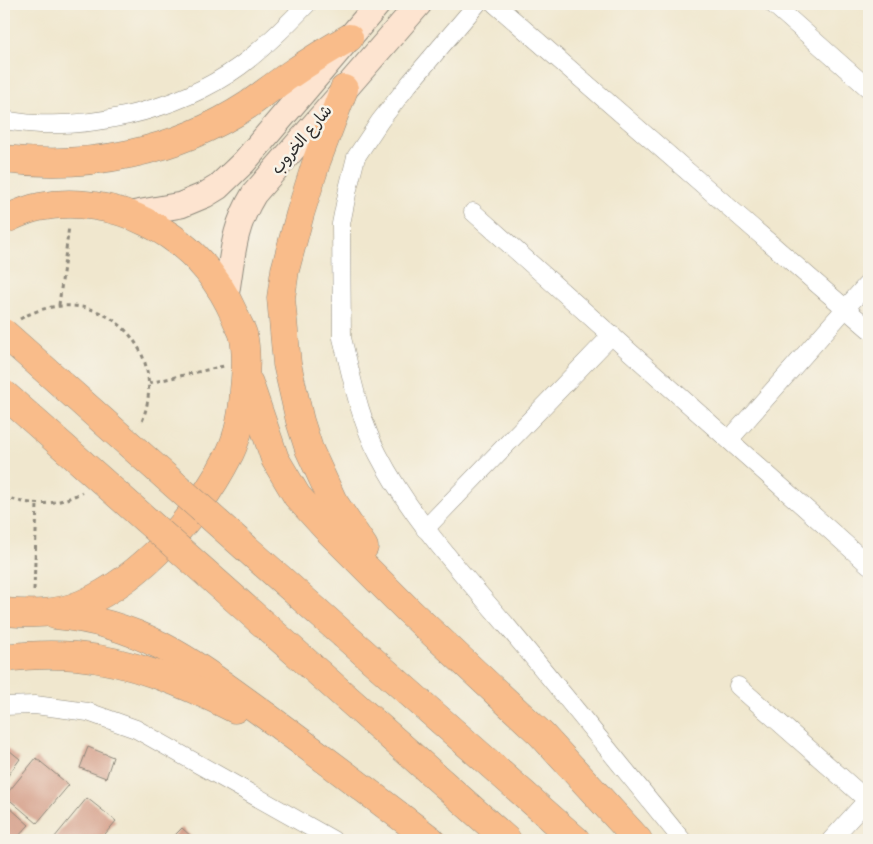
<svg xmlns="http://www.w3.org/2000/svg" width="873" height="844" font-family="'Gochi Hand','Playpen Sans Arabic',sans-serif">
<rect width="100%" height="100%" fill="#f7f3e8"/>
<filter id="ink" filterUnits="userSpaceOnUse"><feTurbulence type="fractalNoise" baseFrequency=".02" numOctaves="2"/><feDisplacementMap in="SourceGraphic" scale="10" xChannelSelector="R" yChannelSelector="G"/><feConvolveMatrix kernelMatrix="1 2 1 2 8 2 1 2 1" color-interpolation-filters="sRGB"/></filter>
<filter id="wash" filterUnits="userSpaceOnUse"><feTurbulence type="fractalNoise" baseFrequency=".0096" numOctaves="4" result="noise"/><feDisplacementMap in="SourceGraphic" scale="20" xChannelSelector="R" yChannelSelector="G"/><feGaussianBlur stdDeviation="1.12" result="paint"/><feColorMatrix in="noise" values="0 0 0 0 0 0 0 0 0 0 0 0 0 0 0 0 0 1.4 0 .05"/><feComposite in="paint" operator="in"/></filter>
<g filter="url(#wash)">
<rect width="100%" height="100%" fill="#f0e7ce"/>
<g id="blocks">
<g fill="#d39a84">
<polygon points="4,746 20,759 4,781"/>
<polygon points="88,747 113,757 106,778 80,768"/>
<polygon points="36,758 69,785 37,823 5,796"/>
<polygon points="87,798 116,821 100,840 58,840 54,838"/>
<polygon points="9,807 29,825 15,840 4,840 4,813"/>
<polygon points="182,828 193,838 191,840 170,840"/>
</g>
</g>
</g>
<g filter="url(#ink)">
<use href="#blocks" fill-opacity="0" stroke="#8e897c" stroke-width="1"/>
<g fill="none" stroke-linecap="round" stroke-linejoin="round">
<g stroke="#8e897c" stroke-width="19">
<g id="minor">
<path d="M477,4L409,84L380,121L356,157L348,189L341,224L342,338C352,377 359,418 378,454C411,518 461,572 507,626C566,697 624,769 682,840"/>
<polyline points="495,4 869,329"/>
<polyline points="773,4 869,89"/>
<path d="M4,120C80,134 177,112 240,66C264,48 286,26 307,4"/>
<polyline points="473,212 869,565"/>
<polyline points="729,440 869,282"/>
<polyline points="425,529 612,335"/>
<polyline points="738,686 867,800"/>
<polyline points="4,706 35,705 88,712 136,729 333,840"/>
<polyline points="831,840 869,798"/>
</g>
</g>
<g stroke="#8e897c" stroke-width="27">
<g id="secondary">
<polyline points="131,214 181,205 205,195 218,187 244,162 378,4"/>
<path d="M226,296C233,256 232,230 254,194L419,4"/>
</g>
</g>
<g stroke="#8e897c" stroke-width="29">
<g id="primary">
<polyline points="344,89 317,160 300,214 285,270 281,298 287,364 300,421 309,449 333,501 364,547"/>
<path d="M4,159C88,170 176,152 248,105C262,95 276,84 291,74C310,61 329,49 349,38"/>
<path d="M4,220C15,215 27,209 39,207C74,200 115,206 146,222C187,242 217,275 235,316C237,322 241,328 243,334C247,351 246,372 244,390C243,411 239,434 230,453C214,485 192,516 167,542C143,567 115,590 82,604C57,615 30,614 4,612"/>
<polyline points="249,383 275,459 297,496 325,527 409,611 541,734 638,840"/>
<path d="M55,615C148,623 201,669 273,721C326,760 379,800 431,840"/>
<path d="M4,658C28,655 52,654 76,656C132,661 186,684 235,709"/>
</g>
</g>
<g stroke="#8e897c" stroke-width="29">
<g id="motorway">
<polyline points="345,636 576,840"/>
<polyline points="312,667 507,840"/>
</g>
</g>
<g stroke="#8e897c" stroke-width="3" stroke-dasharray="4 4" stroke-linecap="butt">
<polyline points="59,305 69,226"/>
<path d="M20,319C94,276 174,345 141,424"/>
<polyline points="149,383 224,366"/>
<path d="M4,496C29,507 58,506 82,492"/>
<polyline points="34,590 37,504"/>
</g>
<use href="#minor" stroke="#fff" stroke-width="18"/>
<use href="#secondary" stroke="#fde4d0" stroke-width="25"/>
<use href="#primary" stroke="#f9bc8a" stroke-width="28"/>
<use href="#motorway" stroke="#f9bc8a" stroke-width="28"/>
<g stroke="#8e897c" stroke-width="29" stroke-linecap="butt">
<g id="motorway-bridge">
<polyline points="4,333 345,636"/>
<polyline points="4,394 312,667"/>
</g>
</g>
<use href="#motorway-bridge" stroke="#f9bc8a" stroke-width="28"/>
</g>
</g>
<g text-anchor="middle" stroke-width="5" stroke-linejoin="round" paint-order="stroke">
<g font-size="16" fill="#2b2b2b" stroke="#f7f3e8">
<text transform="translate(301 139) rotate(-50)" y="6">شارع الخروب</text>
</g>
</g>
<rect width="873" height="844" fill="none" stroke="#f7f3e8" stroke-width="20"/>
</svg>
